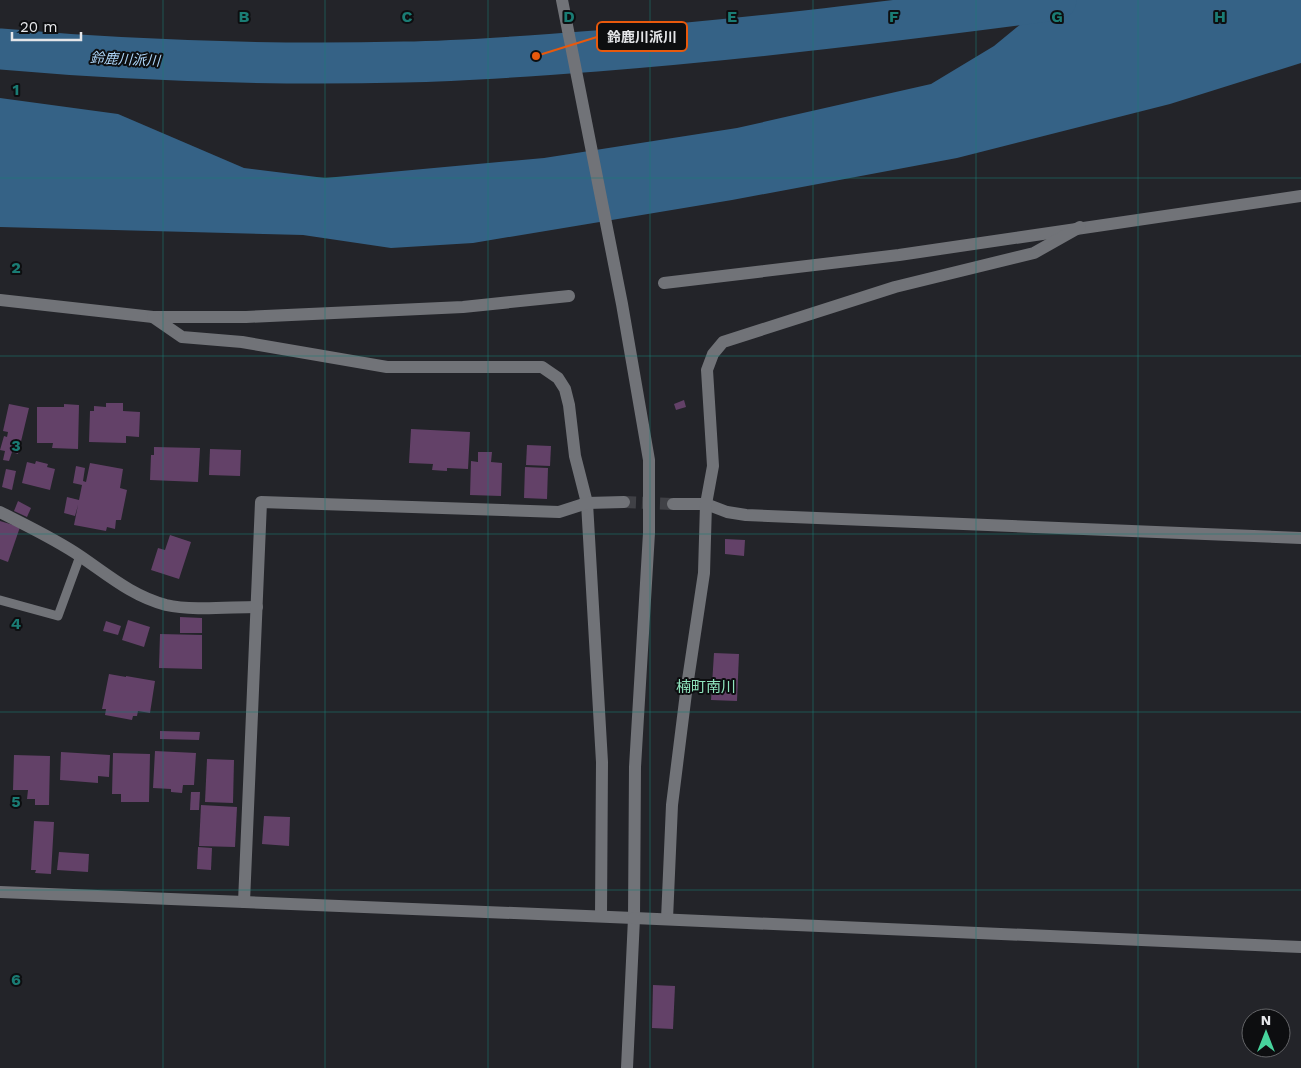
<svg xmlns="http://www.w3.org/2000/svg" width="1301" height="1068" font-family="'Work Sans','Noto Sans JP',sans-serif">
<rect width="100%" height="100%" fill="#232429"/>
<polygon fill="#356286" points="1050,0 1301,0 1301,63 1170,104 957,158 732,200 473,243 391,248 303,235 0,227 0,98 118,114 244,168 325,178 544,158 737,128 931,84 994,46"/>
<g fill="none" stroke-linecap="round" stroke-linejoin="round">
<path stroke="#356286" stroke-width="41" d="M0,49C135,61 269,65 404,62C468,61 532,56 596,51C750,39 903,20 1056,0"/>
</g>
<g fill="#634168">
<polygon points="684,400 686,407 676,410 674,404"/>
<polygon points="106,403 123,403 123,411 140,412 139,437 126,436 126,443 89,442 90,411 94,411 94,406 106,407"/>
<polygon points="9,404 29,408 18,454 12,452 9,461 3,460 5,451 0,450 4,436 7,437 8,432 3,431"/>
<polygon points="64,404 79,405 78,449 52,448 53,443 37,443 37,407 64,407"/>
<polygon points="411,429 470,432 468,469 447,468 447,471 432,470 433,464 409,463"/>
<polygon points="527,445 551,446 550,466 526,465"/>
<polygon points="154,447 200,448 198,482 150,480 151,455 154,455"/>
<polygon points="210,449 241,450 240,476 209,475"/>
<polygon points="478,452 492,452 491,462 502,463 501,496 470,495 471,461 478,462"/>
<polygon points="36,461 48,464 47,467 55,469 50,490 22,483 27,462 35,464"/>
<polygon points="90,463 123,469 120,488 127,490 121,520 116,520 115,529 107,527 106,531 74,525 78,505 75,516 64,513 67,497 79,500 82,485 73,483 76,466 85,468 83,481 86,482"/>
<polygon points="525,467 548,468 547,499 524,498"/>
<polygon points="6,469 16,471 12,490 2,487"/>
<polygon points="18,501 31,508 27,517 14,511"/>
<polygon points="0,521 20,527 8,562 0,559"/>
<polygon points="170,535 191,542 179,579 151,570 158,548 165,550"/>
<polygon points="725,539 745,540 744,556 725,554"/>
<polygon points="180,617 202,618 202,633 180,633"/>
<polygon points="128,620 150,627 144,647 122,640"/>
<polygon points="106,621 121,626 118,635 103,631"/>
<polygon points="160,634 202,635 202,669 159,668"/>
<polygon points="714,653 739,654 737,701 711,700"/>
<polygon points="109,674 126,677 126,676 155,681 150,713 138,711 137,716 133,716 132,720 105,715 106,709 102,709"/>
<polygon points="160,731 200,732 199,740 160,739"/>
<polygon points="155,751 196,753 194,785 183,785 182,793 171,792 171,789 153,788"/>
<polygon points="61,752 110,755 109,777 98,776 98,783 60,780"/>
<polygon points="113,753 150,754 149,802 121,802 121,794 112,794"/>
<polygon points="14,755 50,756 49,805 35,805 35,799 27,799 28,790 13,790"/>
<polygon points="207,759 234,760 233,803 205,802"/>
<polygon points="191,792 200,792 199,810 190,810"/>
<polygon points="201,805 237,807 235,847 199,846"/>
<polygon points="264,816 290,817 289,846 262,844"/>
<polygon points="34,821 54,822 51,874 35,873 36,870 31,870"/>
<polygon points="198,847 212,848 211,870 197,869"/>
<polygon points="59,852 89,854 88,872 57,870"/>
<polygon points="653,985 675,986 673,1029 652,1028"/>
</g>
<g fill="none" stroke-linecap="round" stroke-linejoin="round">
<polyline stroke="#404146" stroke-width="12" stroke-dasharray="12 6" stroke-linecap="butt" points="624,502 673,504"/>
<polyline stroke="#717378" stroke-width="9" points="0,600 58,616 80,556"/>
<g stroke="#717378" stroke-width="12">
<polyline points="664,283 899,255 1301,196"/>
<polyline points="0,300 153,317 246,317 463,307 569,296"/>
<polyline points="153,317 182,337 242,342 387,367 542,367 558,378 565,389 569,405 575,456 587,503 602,762 601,916"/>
<polyline points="673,504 706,504 727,512 746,515 1301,538"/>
<path d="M0,512C27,526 55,539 80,556C108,575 132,596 166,605C192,611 230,607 257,607"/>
<polyline points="0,892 634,918"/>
<polyline points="244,902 261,502 559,512 587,503 624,502"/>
<polyline points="667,919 672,805 686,693 704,573 706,504 713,466 707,370 713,354 723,342 895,287 1034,253 1080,227"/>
</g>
<g stroke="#717378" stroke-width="12">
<polyline points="562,0 622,304 649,460 649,533 635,767 634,918 627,1068"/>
<polyline points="634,918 1301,947"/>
</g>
</g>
<path fill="none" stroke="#1a7c74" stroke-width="1" stroke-opacity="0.55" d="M163,0V1068M325,0V1068M488,0V1068M650,0V1068M813,0V1068M976,0V1068M1138,0V1068M0,178H1301M0,356H1301M0,534H1301M0,712H1301M0,890H1301"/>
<g text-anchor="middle" stroke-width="4" stroke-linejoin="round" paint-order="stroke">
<g font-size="14" font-style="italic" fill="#acd4f7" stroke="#0d0e10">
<text transform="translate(125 59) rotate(3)" y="5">鈴鹿川派川</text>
</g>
<g font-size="15" fill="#8fe4bd" stroke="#0d0e10">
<text x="706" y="692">楠町南川</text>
</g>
</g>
<g font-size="16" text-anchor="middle" font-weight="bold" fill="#1a7c74" stroke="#0d0e10" stroke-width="4" stroke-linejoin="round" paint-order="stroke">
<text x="244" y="22">B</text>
<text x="407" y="22">C</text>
<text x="569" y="22">D</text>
<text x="732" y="22">E</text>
<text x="894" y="22">F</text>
<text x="1057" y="22">G</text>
<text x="1220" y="22">H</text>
<text x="16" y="95">1</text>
<text x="16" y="273">2</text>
<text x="16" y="451">3</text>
<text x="16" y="629">4</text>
<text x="16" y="807">5</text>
<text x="16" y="985">6</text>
</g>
<path fill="none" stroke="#e8590c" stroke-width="2" d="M536 56L597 37"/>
<circle fill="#e8590c" stroke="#0d0e10" stroke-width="2" cx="536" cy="56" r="5"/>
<rect fill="#0d0e10" stroke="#e8590c" stroke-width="2" x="597" y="22" width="90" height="29" rx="5"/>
<g font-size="14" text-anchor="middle" font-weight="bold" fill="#e5e6e9">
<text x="642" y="42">鈴鹿川派川</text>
</g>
<g transform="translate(1266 1033)"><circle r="24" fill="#0d0e10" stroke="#636467"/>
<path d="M0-4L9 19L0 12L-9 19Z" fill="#47d49d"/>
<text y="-8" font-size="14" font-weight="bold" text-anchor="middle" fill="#e5e6e9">N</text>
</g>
<path d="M12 32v8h69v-8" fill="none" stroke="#e5e6e9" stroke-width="2.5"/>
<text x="20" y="32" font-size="15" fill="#e5e6e9" stroke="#0d0e10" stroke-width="4" paint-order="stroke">20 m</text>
</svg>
